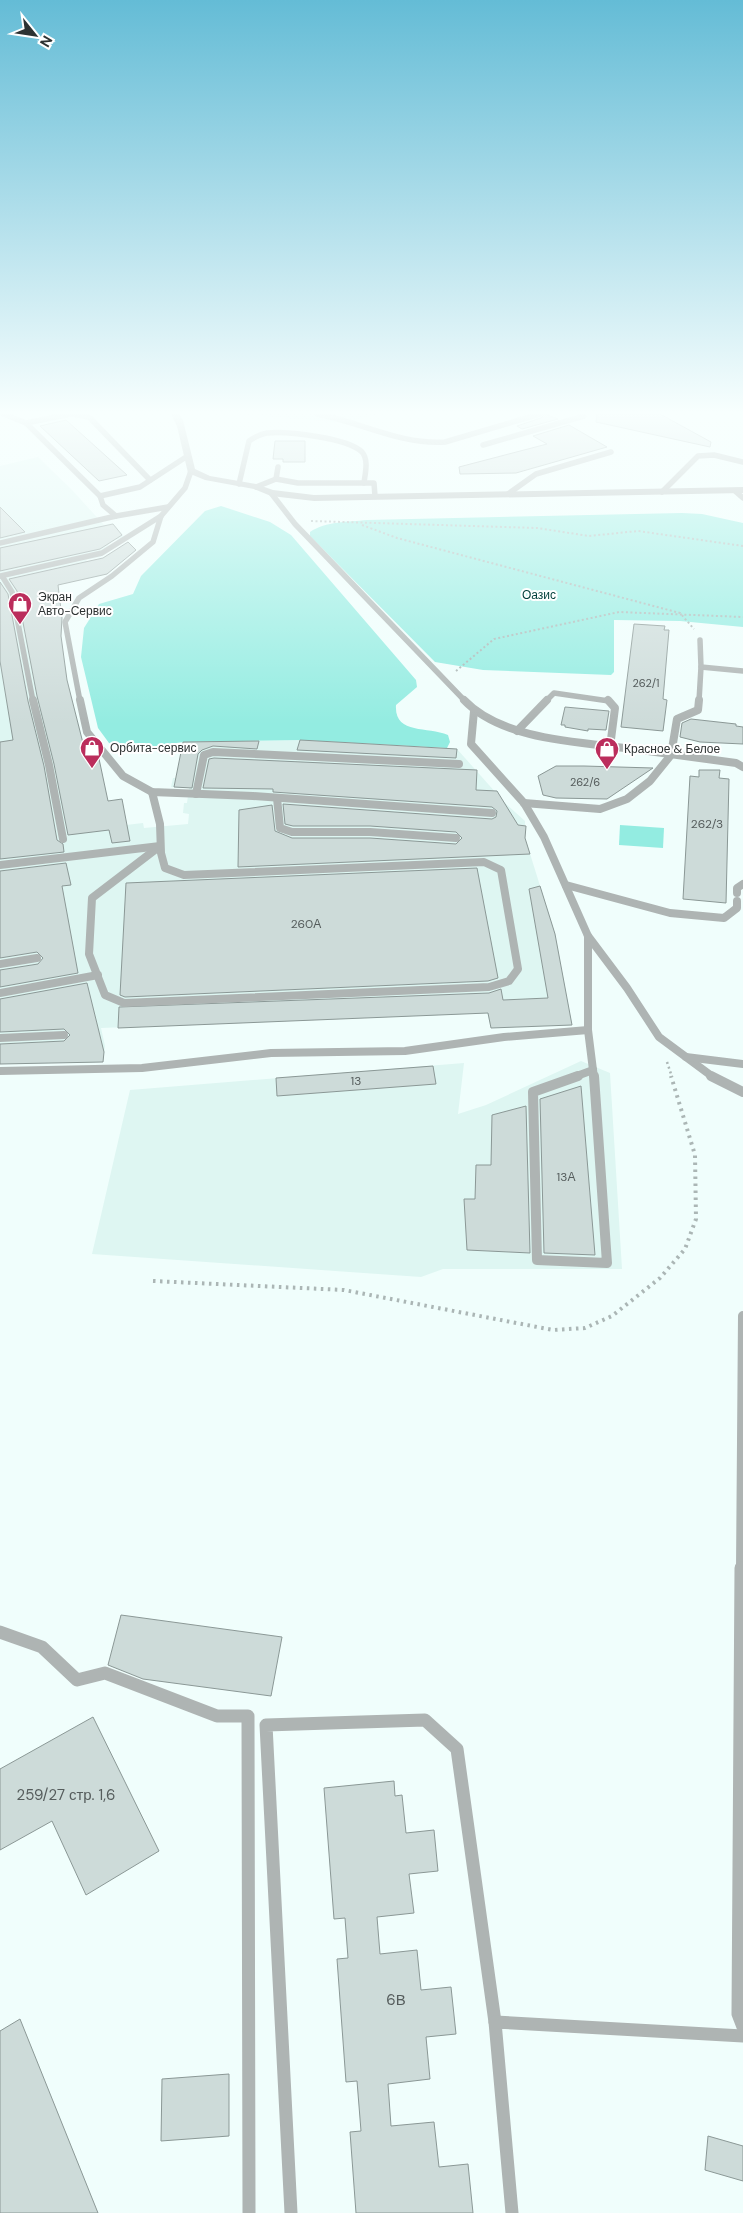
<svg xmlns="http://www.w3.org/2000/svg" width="743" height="2213" font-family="'DM Sans',sans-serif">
<rect width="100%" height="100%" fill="#f0fefc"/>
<g fill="#def6f2">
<polygon points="243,414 377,414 344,423"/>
<polygon points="38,457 72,490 104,525 113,523 125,538 111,541 101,557 86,560 92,568 38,581 48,653 109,827 143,823 144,828 188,824 189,814 183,813 184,803 187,803 189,788 171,787 173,778 176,778 183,742 300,740 457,749 505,803 525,821 525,836 514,836 516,844 527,844 555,934 572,1025 491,1028 487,1013 101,1028 105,1046 103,1062 0,1064 0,466"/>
<polygon points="581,1061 610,1073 622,1269 443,1269 421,1277 92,1254 130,1090 464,1063 458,1114 486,1105"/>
</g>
<g fill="#93ece1">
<path d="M221,506L270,522L291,535L416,680L417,687L396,705C394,735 427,726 448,735L450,742L447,748L300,740L183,742L137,749H124L109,743L98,728L81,657L84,628L99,604L133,594L141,576L205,511Z"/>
<path d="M682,513L702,514L743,523V627L680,621L614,620V672L611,675L483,670L435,662L310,536V532C326,521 348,522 367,520Z"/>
<polygon points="620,825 664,828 663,848 619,845"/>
</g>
<g fill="#cddbd9" stroke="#8b9896">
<polygon points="545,414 558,419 522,429 517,426 541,418"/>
<polygon points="597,414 660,414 711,442 710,447 596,422"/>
<polygon points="66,420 127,475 99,481 40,426"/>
<polygon points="569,425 607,447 516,473 460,474 459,467 547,444 533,436"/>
<polygon points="275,441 305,441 305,462 283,462 283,459 273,459"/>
<polygon points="0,507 25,532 0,538"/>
<polygon points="113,524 122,535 100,549 0,571 0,548"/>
<polygon points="128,542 136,550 107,574 58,585 62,618 61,636 67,680 85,751 94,750 98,754 108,801 122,799 130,841 112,843 109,830 68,835 54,764 37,696 17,591 9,579 103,558"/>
<polygon points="0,582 8,594 28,701 44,766 57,840 63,844 64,852 0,859 0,742 13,740 0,661"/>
<polygon points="634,624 665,626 664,630 669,630 663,699 667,700 663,731 621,727"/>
<polygon points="565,707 609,711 606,730 588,729 588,731 565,727 565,725 561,725"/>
<polygon points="691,719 736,724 736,726 743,727 743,744 700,742 680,737 682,723"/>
<polygon points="300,740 354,743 457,749 456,758 297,750"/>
<polygon points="259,741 257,749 213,746 202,750 198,754 192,788 174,787 183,742"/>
<polygon points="214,758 477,770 476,790 497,791 518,825 526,826 525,838 530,854 238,867 239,810 272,805 275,831 292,838 370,838 456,844 462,838 456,832 370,826 293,826 285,824 283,804 492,819 496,817 497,811 492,807 273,792 273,789 203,788 209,759"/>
<polygon points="556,766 584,766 653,768 607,799 556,798 543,795 538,776"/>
<polygon points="699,770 720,770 719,778 729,779 726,903 683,899 690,776 699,777"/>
<polygon points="66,863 71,885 62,886 78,973 0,987 0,970 38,964 43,958 37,952 0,958 0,871"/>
<polygon points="477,868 498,978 488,981 125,997 120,995 126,883"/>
<polygon points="540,886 555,934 572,1025 491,1028 488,1013 118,1028 119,1007 489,993 501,989 503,1000 548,998 529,889"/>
<polygon points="87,983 104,1052 103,1062 0,1064 0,1044 64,1041 70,1035 64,1029 0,1032 0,999"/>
<polygon points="433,1066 436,1084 277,1096 276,1078"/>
<polygon points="581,1086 595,1255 544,1253 540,1099"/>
<polygon points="526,1106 530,1253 467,1250 464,1199 475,1199 476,1165 491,1165 492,1115"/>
<polygon points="121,1615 282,1637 271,1696 143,1679 108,1665"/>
<polygon points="93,1717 159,1851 86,1895 52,1821 0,1850 0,1769"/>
<polygon points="394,1781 395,1796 402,1795 406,1833 434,1830 438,1871 409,1874 414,1913 377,1917 380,1954 417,1950 421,1990 451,1987 456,2034 426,2037 430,2079 388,2084 391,2126 434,2122 439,2167 468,2164 473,2213 356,2213 350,2132 361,2131 357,2081 346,2082 337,1959 348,1958 345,1918 334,1919 324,1788"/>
<polygon points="20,2019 98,2213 0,2213 0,2031"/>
<polygon points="229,2074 229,2136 161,2141 162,2079"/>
<polygon points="708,2136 743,2146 743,2181 705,2170"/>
</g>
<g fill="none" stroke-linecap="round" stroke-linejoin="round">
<g stroke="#abb6b5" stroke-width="2" stroke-dasharray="2 2.5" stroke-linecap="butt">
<polyline points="311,521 537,528 589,536 638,531 743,546"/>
<polyline points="362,525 397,538 680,613 694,629"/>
<polyline points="456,671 494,639 619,612 743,617"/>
</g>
<polyline stroke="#abb6b5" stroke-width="2.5" stroke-dasharray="2 3" stroke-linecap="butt" points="667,1062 672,1077"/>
<polyline stroke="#abb6b5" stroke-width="4" stroke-dasharray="2.5 4.5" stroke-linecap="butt" points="153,1281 344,1290 553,1330 585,1328 612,1316 660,1278 685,1249 696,1219 695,1155 671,1076"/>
<g stroke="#aeb4b3" stroke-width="5.5">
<polyline points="4,414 26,423 100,496 140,487 186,457"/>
<polyline points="73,414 89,417 150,480"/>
<path d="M317,414C361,422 400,445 445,442L540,414"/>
<polyline points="26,423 71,414"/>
<polyline points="483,445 584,416 580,414"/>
<polyline points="276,479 278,467"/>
<path d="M239,484L249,441C255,437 260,434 267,433C287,431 348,438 362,452C369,460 365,474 364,483"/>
<polyline points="256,487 276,479 298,483 374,483 375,496"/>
<polyline points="735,491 743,498"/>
<polyline points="662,492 698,456 714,455 743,462"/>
<polyline points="271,493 295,524 465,701"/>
<polyline points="508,494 536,474 611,452"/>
<polyline points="100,496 103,505 116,516"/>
<polyline points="0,543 116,516 168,507"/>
<polyline points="0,576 102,553 161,516"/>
<polyline points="2,576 12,592 33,701"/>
<polyline points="700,640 701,667 743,671"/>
<polyline points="80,701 65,622 79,598 112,576 153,542 161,516 185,488 191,471"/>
<polyline points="546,701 554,693 609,701"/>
<polyline points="699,701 701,667"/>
</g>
<g stroke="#aeb4b3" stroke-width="8">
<polyline points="33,700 49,765 63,839"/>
<polyline points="80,700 87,732 123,776 152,792 253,796 492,813"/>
<path d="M464,700C501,739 575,742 626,748C663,753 699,758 736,763L743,767"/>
<polyline points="608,700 615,708 610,747"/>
<polyline points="474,711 471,744 524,803 544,837 588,936 588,1030 593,1070"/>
<polyline points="517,731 547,700"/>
<polyline points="152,792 160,824 161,853 165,868 184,875 484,862 501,870 518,969 509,981 489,987 124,1003 105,995 89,954 92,898 160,846"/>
<polyline points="196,794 204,755 213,752 459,764"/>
<polyline points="277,798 280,828 292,832 370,832 456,838"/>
<polyline points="524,803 600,809 627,799 650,781 671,755 677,719 698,710 699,700"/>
<polyline points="0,865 160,846"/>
<polyline points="566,885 670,913 724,918 737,908 737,901"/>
<polyline points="737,893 737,888 743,884"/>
<polyline points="588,936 627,988 659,1037 713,1077"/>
<polyline points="0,964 37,958"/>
<polyline points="0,993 98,975"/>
<polyline points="0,1038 64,1035"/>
<polyline points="686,1057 743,1064"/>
<polyline points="593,1070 594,1077"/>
<polyline points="0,1071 142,1068 271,1053 405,1051 504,1037 588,1030"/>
<polyline points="574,1077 593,1070"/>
</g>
<g stroke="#aeb4b3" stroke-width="10">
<polyline points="578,1076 533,1092 537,1260 607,1263 594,1076"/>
<polyline points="711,1076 743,1092"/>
<polyline points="741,1569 743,1316"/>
</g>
<g stroke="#aeb4b3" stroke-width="13">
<polyline points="741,1568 738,2014 743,2027"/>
<polyline points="0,1632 42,1647 77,1680 105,1673 217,1716 248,1716 249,2213"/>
<polyline points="291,2213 266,1725 425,1720 457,1749 495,2022"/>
<polyline points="512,2213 495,2022 743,2036"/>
</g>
<polygon fill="#aeb4b3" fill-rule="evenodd" points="171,414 179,414 183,420 195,469 210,476 256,484 273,490 314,495 743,487 743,493 314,501 271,496 254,489 205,480 188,473 177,426"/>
</g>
<linearGradient id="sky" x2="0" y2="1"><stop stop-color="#64bcd6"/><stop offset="0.57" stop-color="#f8fffe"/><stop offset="1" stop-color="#f8fffe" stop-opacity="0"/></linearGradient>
<rect width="743" height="724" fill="url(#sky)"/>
<defs>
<g id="shop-pin" transform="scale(1.25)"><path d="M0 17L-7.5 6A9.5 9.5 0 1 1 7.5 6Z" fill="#bb2d5c" stroke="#fff"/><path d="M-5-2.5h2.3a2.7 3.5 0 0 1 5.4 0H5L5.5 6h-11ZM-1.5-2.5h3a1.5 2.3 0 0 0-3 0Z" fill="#fff"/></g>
</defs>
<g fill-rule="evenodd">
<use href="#shop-pin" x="20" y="604"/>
<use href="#shop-pin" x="92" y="748"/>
<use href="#shop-pin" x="607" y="749"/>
</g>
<g text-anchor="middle" stroke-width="4" stroke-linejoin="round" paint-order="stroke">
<g font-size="11" fill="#555c5c">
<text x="646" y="687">262/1</text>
<text x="585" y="786">262/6</text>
</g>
<g font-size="12" fill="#003f3a" stroke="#fff">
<text x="539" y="599">Оазис</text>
</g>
<g font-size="12" fill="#2d3232" stroke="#fff" text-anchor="start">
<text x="38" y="601">Экран<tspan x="38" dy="14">Авто-Сервис</tspan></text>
<text x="110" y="752">Орбита-сервис</text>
<text x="624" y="753">Красное &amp; Белое</text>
</g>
<g font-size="12" fill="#555c5c">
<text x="707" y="828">262/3</text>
<text x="306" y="928">260А</text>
<text x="356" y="1085">13</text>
<text x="566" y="1181">13А</text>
</g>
<g font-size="15" fill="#555c5c">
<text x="66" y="1800">259/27 стр. 1,6</text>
<text x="396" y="2005">6В</text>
</g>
</g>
<g transform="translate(35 35) rotate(120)" stroke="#ffffff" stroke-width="4" paint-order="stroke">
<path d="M0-4L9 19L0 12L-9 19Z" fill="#2d3232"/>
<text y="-8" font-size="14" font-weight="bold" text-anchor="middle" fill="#2d3232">N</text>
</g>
</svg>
